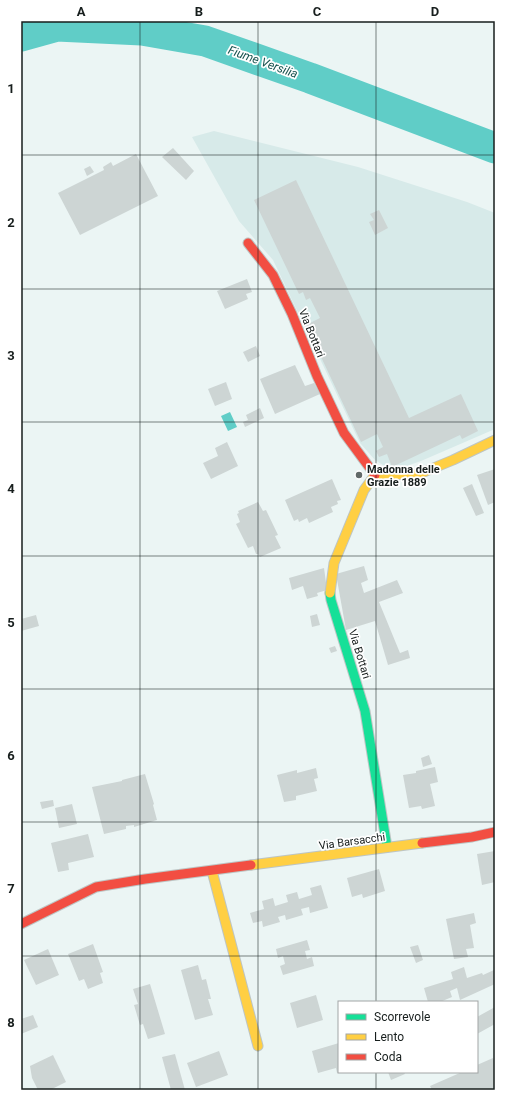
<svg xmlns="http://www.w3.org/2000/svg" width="516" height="1111" font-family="Roboto,sans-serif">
<rect width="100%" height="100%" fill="#ebf5f4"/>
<polygon fill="#d7eae9" points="214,131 358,167 467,202 495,213 495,429 421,461 395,470 386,467 375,460 360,443 273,260 239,221 192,137"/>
<polygon fill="#60cdc7" points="230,412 237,427 228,431 221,416"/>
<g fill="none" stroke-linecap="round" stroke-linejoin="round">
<polyline stroke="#60cdc7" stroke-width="31" points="21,36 57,26 142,30 205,41 310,78 495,148"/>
</g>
<g fill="#cdd5d4">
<polygon points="173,148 194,171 186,180 162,157"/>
<polygon points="136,154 158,196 80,235 58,193 104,170 103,167 111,162 113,166"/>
<polygon points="90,166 94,172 87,176 84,169"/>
<polygon points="296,180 409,418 461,394 478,431 462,439 460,435 392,467 387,454 379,457 376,451 383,447 377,434 361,442 306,325 320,318 310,298 306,300 303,292 299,294 254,200"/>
<polygon points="379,210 388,228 375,235 369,222 374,220 370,214"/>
<polygon points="247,279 252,292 246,294 248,299 225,309 217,291"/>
<polygon points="256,346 260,356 248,362 243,352"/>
<polygon points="295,365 305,386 314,383 320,394 275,414 260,379"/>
<polygon points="226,382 232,399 215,406 208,389"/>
<polygon points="260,408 264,418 245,427 243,422 248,420 246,415"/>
<polygon points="227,442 238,466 211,479 203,463 218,456 215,448"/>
<polygon points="495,469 495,502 488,505 477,475"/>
<polygon points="332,479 341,500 337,501 338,504 331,507 333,512 309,523 307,518 299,522 298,519 294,521 285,500"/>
<polygon points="472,484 484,513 476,516 463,488"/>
<polygon points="258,502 263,511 266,510 278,535 275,536 281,548 260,557 258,554 256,554 253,546 248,548 236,524 240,522 237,514 239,513 238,511"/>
<polygon points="364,566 368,580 361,583 364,593 397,580 403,593 379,602 400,653 408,650 410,658 388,665 375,621 346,630 336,574"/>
<polygon points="324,568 327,590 317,593 318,596 307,599 303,586 292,590 289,578"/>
<polygon points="317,614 320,625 312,627 310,616"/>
<polygon points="36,615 39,626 21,631 21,619"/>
<polygon points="335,646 337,651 331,653 329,648"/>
<polygon points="429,755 432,764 423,767 421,758"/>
<polygon points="435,767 438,782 430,784 435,806 422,809 421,806 409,808 403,775 416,773 416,771"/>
<polygon points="316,768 318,778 314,779 317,791 296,796 296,800 284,802 277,775 297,770 297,773"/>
<polygon points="145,774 154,804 153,805 157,820 134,827 134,825 126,826 126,829 104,834 92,787 122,781 122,780"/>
<polygon points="53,800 54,806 42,809 40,802"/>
<polygon points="72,804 77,824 59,828 55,808"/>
<polygon points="88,834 94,857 68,863 69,870 58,872 51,843"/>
<polygon points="495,851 495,882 482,885 477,854"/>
<polygon points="379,869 385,891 363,898 362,894 352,897 347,878"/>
<polygon points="321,885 328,908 310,913 309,907 301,909 303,915 286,920 285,915 278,917 280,922 263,927 262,921 253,923 250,913 264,909 262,901 273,898 275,906 288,902 286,895 297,892 299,899 312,895 310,888"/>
<polygon points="474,913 476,923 470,925 474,948 466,949 468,957 454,959 446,919"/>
<polygon points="307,940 310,950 305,951 307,959 312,957 314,966 283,975 280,966 285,964 283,956 278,958 276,949"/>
<polygon points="93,944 103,972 100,973 103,983 88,989 84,979 79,981 68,954"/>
<polygon points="418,945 423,960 416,963 410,947"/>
<polygon points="48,949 59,975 36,985 24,960"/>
<polygon points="198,965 202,980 206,979 211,999 208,999 213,1015 195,1020 181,970"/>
<polygon points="464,967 467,978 482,973 483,975 494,970 495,974 495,984 460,1000 457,988 450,991 452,997 440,1002 428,1002 424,988 453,979 451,972"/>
<polygon points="150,984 165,1034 148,1039 143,1024 140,1025 134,1005 138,1004 133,989"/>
<polygon points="316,995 323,1020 297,1028 290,1003"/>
<polygon points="495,1007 495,1024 477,1034 477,1017"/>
<polygon points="33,1015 38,1027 21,1034 21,1019"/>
<polygon points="339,1043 339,1072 337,1073 336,1068 318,1073 312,1051"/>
<polygon points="219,1051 228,1075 196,1087 187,1063"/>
<polygon points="175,1054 185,1090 171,1090 162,1057"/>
<polygon points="53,1055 66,1082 50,1090 38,1090 32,1078 30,1066"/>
<polygon points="493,1058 495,1063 495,1087 489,1090 432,1090 430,1086 462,1072 477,1072 477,1065"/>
<polygon points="388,1072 404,1072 405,1074 391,1080"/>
</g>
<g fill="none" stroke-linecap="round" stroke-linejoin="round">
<g stroke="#bdc5c4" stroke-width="11">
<polyline id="fast" points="330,593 331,600 365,711 387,847"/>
</g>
<g stroke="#bdc5c4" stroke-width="11">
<g id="slow">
<polyline points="330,593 334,563 364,490 375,475 419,474 453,460 495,440"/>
<polyline points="251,865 422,843"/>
<polyline points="212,871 258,1046"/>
</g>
</g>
<g stroke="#bdc5c4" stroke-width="11">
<g id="jam">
<polyline points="248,243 273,275 292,314 317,376 344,433 375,475"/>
<polyline points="422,843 472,837 495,832"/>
<polyline points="21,924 96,887 145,879 251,865"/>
</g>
</g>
<use href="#fast" stroke="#16e098" stroke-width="9"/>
<use href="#slow" stroke="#ffcf43" stroke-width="9"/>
<use href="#jam" stroke="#f24e42" stroke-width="9"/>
</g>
<path fill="none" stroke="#171e1d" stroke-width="1" stroke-opacity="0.55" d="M140,21V1090M258,21V1090M376,21V1002M21,155H495M21,289H495M21,422H495M21,556H495M21,689H495M21,822H495M21,956H495M376,1072V1090"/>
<circle fill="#616968" stroke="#fff" stroke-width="1.5" cx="359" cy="475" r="4"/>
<g text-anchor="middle" stroke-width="3.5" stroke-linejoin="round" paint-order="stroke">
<g font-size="11" fill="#171e1d" stroke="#fff">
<text transform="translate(312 333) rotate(68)" y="4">Via Bottari</text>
<text transform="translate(360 654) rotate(73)" y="4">Via Bottari</text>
<text transform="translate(352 841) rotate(-8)" y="4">Via Barsacchi</text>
</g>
<g font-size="11" font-weight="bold" fill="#171e1d" stroke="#fff" text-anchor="start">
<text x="367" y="473">Madonna delle<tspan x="367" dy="13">Grazie 1889</tspan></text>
</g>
<g font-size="12" font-style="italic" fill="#195450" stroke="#fff">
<text transform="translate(263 62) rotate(20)" y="4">Fiume Versilia</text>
</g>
</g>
<rect width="516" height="1111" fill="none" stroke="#ffffff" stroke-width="44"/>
<rect x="338" y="1001" width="140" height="72" fill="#ffffff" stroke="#a2a5a5"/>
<rect x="346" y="1014" width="20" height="6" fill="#16e098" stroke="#a2a5a5"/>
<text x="374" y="1021" font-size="12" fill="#171e1d">Scorrevole</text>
<rect x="346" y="1034" width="20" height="6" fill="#ffcf43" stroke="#a2a5a5"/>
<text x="374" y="1041" font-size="12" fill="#171e1d">Lento</text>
<rect x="346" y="1054" width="20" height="6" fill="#f24e42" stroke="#a2a5a5"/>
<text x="374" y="1061" font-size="12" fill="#171e1d">Coda</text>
<rect x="22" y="22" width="472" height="1067" fill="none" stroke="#171e1d" stroke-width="1.5"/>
<g font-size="13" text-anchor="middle" font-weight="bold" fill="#171e1d">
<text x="81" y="16">A</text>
<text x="199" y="16">B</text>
<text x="317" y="16">C</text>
<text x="435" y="16">D</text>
<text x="11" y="93">1</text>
<text x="11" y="227">2</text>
<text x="11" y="360">3</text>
<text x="11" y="493">4</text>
<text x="11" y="627">5</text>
<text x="11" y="760">6</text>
<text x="11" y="893">7</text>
<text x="11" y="1027">8</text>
</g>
</svg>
